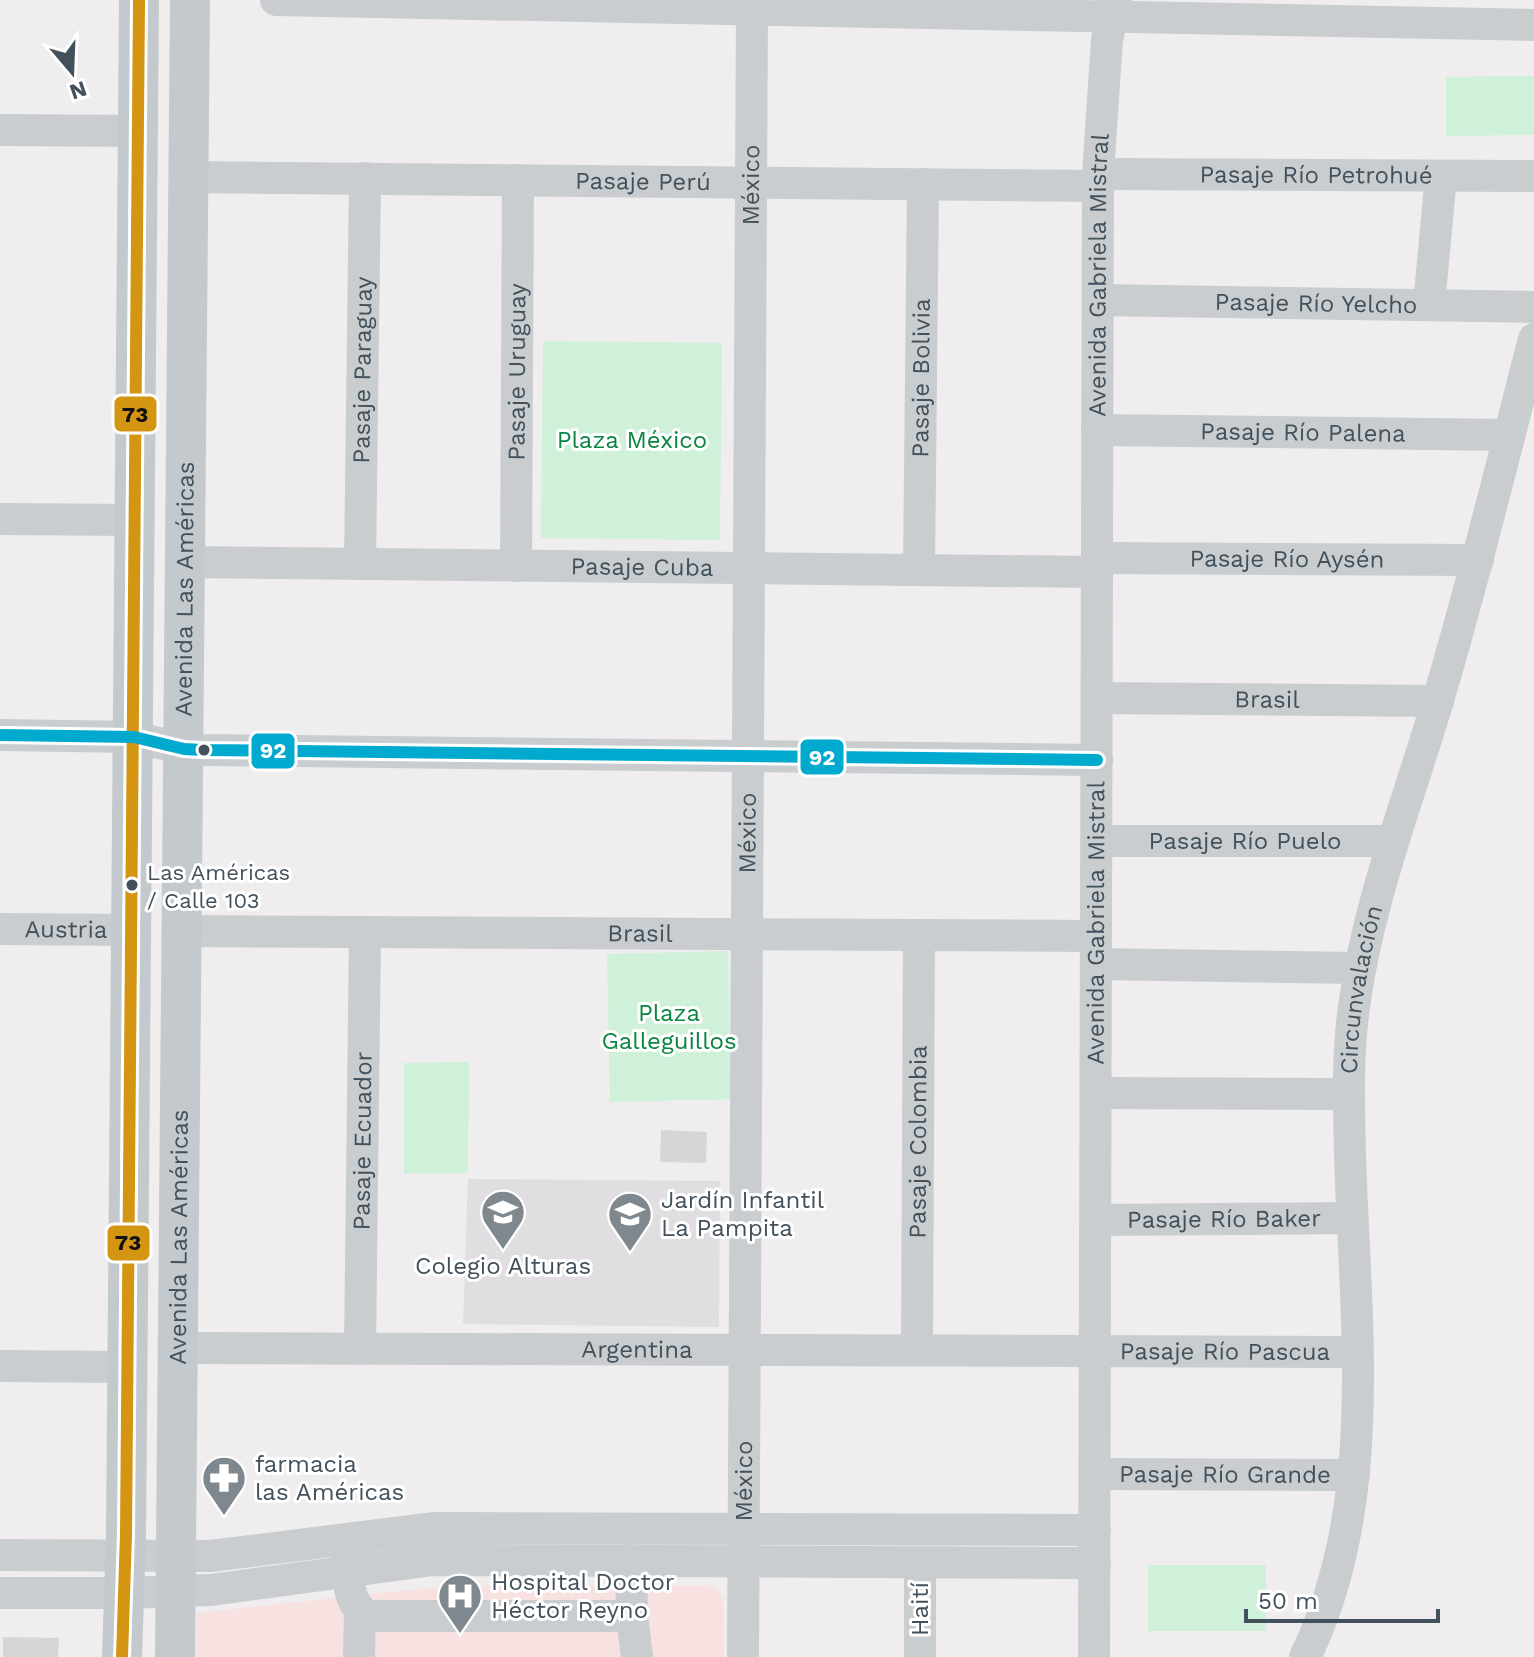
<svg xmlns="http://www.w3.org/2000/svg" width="1534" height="1657" font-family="'Work Sans',sans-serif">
<rect width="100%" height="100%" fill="#efeded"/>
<polygon fill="#e0dee0" points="468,1179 720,1181 719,1327 463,1324"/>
<polygon fill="#f7e2e1" points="713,1585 723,1597 724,1657 196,1657 196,1613 445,1586"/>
<g fill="#cff1da">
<polygon points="1534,76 1534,135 1446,136 1446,77"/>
<polygon points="543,341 722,343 720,540 541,538"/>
<polygon points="728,951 731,1099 610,1102 607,954"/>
<polygon points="469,1062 468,1173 404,1174 404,1063"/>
<rect x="1148" y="1565" width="118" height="66"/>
</g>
<g fill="#d6d5d7">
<polygon points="661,1130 707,1132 706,1163 660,1162"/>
<polygon points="3,1637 59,1638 58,1657 3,1657"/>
</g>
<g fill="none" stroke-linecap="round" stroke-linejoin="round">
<g stroke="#c9cdcf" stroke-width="32">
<polyline points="276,0 1534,25"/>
<polyline points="0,130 138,131"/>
<path id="s1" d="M1098,174L1534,176"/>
<path id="s2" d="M189,177L1098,186"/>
<path id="s3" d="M1098,300L1534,307"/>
<polyline points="1429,305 1441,176"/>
<path id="s4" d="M1097,430L1509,435"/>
<polyline points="0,519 135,520"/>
<path id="s5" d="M1097,558L1478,560"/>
<path id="s6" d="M186,562L1097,572"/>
<path id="s7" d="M360,564L365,178"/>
<path id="s8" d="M516,566L518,180"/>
<path id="s9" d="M919,570L923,184"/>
<path id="s10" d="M1097,698L1438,701"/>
<polyline points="0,735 134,737 184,749 202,750 1097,760"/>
<path id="s11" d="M1097,841H1393"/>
<path id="s12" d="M0,929L132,930"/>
<path id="s13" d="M182,931L1096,936"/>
<polyline points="1096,964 1359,968"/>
<polyline points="1096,1093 1348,1094"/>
<path id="s14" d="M1096,1220L1352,1218"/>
<path id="s15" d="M177,1348L1356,1352"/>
<path id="s16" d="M360,1349L365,932"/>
<path id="s17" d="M917,1350L919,936"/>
<polyline points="0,1366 128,1367"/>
<path id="s18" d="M1095,1474L1354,1475"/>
<path d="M347,1551C349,1575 345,1602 368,1616H632"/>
<polyline points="0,1555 210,1556 435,1528 1095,1530"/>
<polyline points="631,1560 632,1616 637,1657"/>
<polyline points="0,1593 125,1593 211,1590 433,1560 1095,1563"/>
<polyline points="359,1657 360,1610"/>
<path id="s19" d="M743,1657L752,10"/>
<polyline points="920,1657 920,1562"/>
<path id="s20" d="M1094,1657L1098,174L1107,40L1116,0"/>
<path id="s21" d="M1305,1657C1380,1505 1355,1320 1350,1156C1349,1106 1347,1056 1354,1007C1368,901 1408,802 1438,700C1474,580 1503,459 1534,339"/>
</g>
<g stroke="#c4c9cd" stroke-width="40">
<polyline points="122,1657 126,1534 139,0"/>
<path id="s22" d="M175,1657L190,0"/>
</g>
<g stroke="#fff" stroke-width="18">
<polyline id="bus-1" points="122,1657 126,1534 139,0"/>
</g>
<g stroke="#fff" stroke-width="18">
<polyline id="bus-2" points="0,735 134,737 184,749 202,750 1097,760"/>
</g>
<use href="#bus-1" stroke="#d39512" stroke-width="12"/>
<use href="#bus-2" stroke="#00a9ce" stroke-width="12"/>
</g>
<defs>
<g id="school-pin" transform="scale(2.3)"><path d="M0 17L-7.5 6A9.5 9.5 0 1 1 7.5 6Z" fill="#7f888f" stroke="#fff"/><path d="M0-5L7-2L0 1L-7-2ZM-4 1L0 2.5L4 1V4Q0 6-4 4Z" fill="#fff"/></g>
<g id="pharmacy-pin" transform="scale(2.3)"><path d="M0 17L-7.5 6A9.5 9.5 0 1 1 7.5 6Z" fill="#7f888f" stroke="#fff"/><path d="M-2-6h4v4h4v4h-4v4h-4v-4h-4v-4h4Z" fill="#fff"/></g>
<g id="hospital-pin" transform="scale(2.3)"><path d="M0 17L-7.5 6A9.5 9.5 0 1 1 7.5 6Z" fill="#7f888f" stroke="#fff"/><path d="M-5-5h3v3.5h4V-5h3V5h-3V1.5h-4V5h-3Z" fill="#fff"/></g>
</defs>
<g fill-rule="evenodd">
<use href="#school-pin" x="503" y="1212"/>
<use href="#school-pin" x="630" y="1214"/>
<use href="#pharmacy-pin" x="224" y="1478"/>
<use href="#hospital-pin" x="460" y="1596"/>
</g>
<g fill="#43515c" stroke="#fff" stroke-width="3">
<circle cx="204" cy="750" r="7"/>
<circle cx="132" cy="885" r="7"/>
</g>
<g text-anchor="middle" stroke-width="6" stroke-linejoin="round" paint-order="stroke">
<g font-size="22" fill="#43515c" stroke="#fff" text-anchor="start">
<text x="147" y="880">Las Américas<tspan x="147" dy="28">/ Calle 103</tspan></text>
</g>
<g font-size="24" fill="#43515c" stroke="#fff">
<text dy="8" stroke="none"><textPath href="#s1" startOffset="218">Pasaje Río Petrohué</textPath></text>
<text dy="8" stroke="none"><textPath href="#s2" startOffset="454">Pasaje Perú</textPath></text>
<text dy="8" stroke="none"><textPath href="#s19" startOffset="1472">México</textPath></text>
<text dy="8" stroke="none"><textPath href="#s20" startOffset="1382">Avenida Gabriela Mistral</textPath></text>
<text dy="8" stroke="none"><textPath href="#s3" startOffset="218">Pasaje Río Yelcho</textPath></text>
<text dy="8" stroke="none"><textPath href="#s7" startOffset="194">Pasaje Paraguay</textPath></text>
<text dy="8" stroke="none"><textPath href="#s8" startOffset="194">Pasaje Uruguay</textPath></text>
<text dy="8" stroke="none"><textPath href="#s9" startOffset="192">Pasaje Bolivia</textPath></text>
<text dy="8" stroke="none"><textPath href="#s4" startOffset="206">Pasaje Río Palena</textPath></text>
<text dy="8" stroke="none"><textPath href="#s5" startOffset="190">Pasaje Río Aysén</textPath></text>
<text dy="8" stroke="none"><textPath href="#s6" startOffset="456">Pasaje Cuba</textPath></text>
<text dy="8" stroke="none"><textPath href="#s22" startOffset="1068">Avenida Las Américas</textPath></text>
<text dy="8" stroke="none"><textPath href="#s10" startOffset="170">Brasil</textPath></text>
<text dy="8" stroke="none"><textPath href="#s19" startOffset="824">México</textPath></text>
<text dy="8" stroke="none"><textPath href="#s11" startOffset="148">Pasaje Río Puelo</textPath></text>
<text dy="8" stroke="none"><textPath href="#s20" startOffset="734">Avenida Gabriela Mistral</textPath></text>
<text dy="8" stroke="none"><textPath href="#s12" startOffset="66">Austria</textPath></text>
<text dy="8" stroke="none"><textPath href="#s13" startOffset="458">Brasil</textPath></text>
<text dy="8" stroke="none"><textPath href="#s21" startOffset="676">Circunvalación</textPath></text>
<text dy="8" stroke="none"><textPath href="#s16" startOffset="208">Pasaje Ecuador</textPath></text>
<text dy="8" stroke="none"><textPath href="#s17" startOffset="208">Pasaje Colombia</textPath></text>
<text dy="8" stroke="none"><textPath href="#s14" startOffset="128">Pasaje Río Baker</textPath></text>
<text dy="8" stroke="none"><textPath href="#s22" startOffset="420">Avenida Las Américas</textPath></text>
<text dy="8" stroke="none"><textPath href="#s15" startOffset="460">Argentina</textPath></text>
<text dy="8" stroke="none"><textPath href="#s15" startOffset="1048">Pasaje Río Pascua</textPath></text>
<text dy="8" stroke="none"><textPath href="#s18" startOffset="130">Pasaje Río Grande</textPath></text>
<text dy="8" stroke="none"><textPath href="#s19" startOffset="176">México</textPath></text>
<text transform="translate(920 1609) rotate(-90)" y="8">Haití</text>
</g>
<g font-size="24" fill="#0b8642" stroke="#fff">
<text x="632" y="448">Plaza México</text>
<text x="669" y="1021">Plaza<tspan x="669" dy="28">Galleguillos</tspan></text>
</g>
<g font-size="24" fill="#43515c" stroke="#fff" text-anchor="start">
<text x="661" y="1208">Jardín Infantil<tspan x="661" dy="28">La Pampita</tspan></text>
<text x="503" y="1274" text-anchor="middle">Colegio Alturas</text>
<text x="255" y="1472">farmacia<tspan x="255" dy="28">las Américas</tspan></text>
<text x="491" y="1590">Hospital Doctor<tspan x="491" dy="28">Héctor Reyno</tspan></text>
</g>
</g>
<g stroke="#fff" stroke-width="3">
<rect x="113" y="395" width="45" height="38" rx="8" fill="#d39512"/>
<rect x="250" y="732" width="46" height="38" rx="8" fill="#00a9ce"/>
<rect x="799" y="738" width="46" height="38" rx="8" fill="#00a9ce"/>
<rect x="106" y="1224" width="45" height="38" rx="8" fill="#d39512"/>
</g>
<g font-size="22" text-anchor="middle" font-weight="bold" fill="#fff">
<text x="273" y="758">92</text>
<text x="822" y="765">92</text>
</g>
<g font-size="22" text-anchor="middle" font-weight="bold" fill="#111">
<text x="135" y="422">73</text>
<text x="128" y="1250">73</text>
</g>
<g transform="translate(72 72) rotate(161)" stroke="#ffffff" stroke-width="6" paint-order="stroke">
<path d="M0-6L14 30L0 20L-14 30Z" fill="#43515c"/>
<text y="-12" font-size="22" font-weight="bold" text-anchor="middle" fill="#43515c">N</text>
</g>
<path d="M1246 1609v12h192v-12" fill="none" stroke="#43515c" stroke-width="4"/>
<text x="1258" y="1609" font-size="24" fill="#43515c" stroke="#ffffff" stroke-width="6" paint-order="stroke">50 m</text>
</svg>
